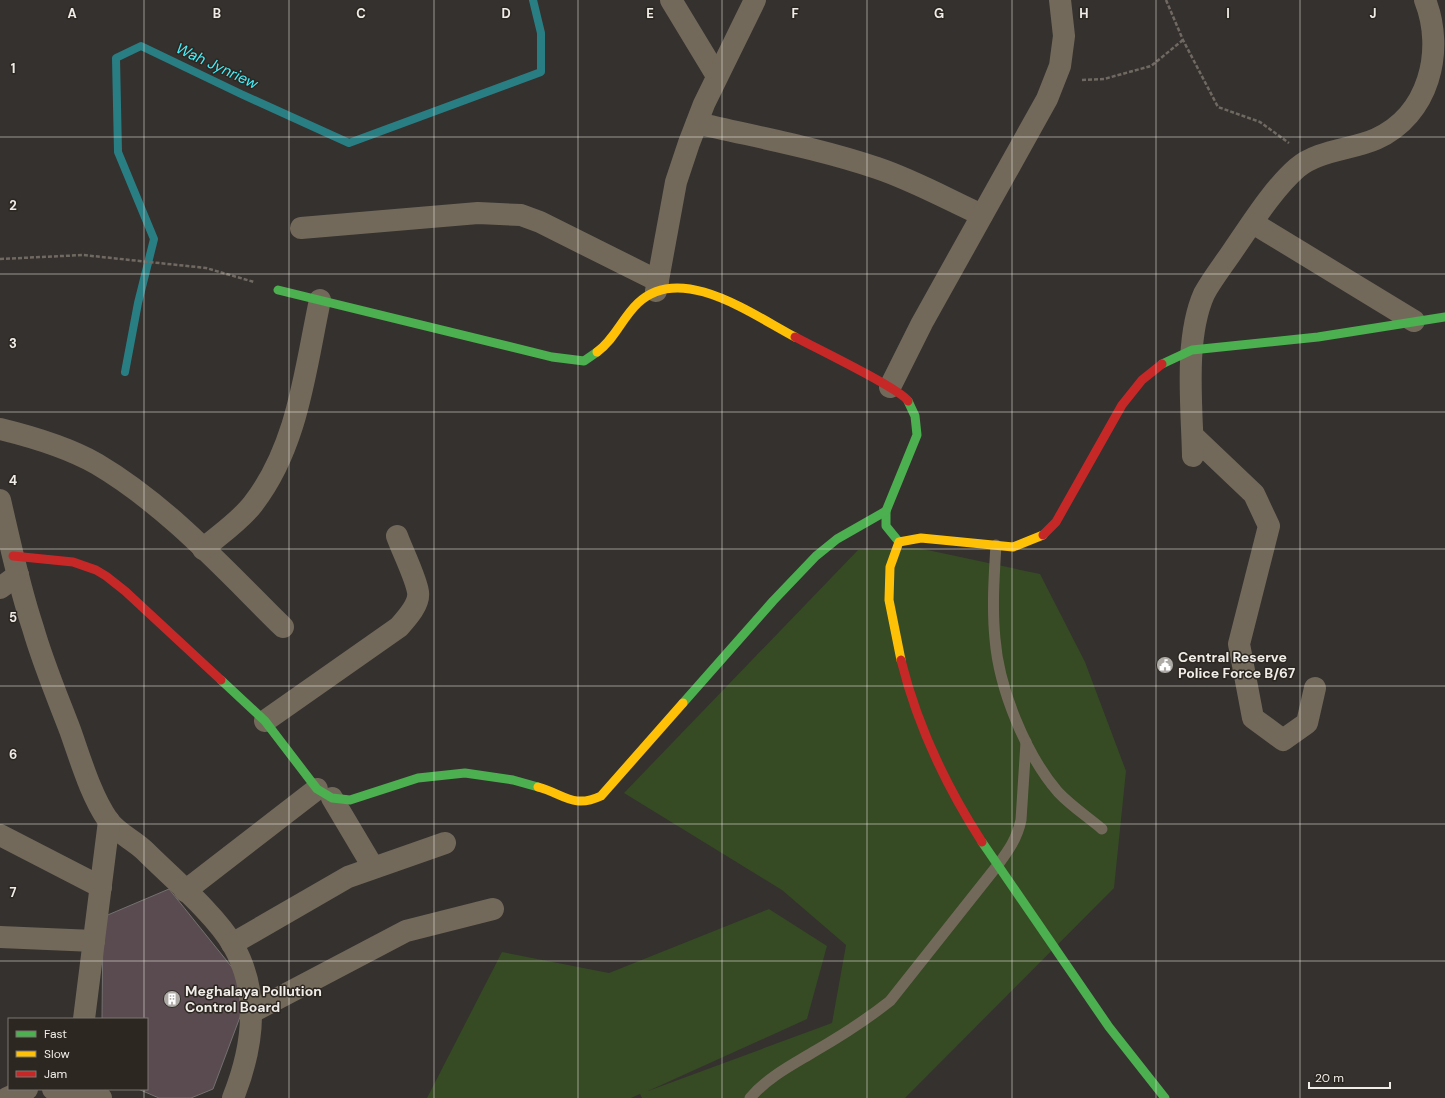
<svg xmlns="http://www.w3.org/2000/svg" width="1445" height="1098" font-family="'DM Sans',sans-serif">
<rect width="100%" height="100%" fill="#34312e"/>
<polygon fill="#364a24" points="918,548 1040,574 1085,662 1126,771 1114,888 905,1098 642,1098 640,1094 631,1098 427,1098 502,952 609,973 769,909 827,946 807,1019 648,1091 832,1023 846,945 782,890 624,793 858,550"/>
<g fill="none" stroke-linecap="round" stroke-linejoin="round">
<polyline stroke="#297e84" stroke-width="8" points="125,372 138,303 154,239 118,152 116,58 141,46 241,94 349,143 541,72 541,33 533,0"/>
</g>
<polygon fill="#5a4b51" stroke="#747170" points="169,889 243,981 240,1017 213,1089 191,1098 159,1098 138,1089 147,1089 147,1019 102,1019 103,917"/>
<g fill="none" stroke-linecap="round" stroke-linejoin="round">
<g stroke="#706961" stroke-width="2.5" stroke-dasharray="4 2" stroke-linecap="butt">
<polyline points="1166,0 1183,40 1218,107 1260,122 1289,143"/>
<polyline points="1082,80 1104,79 1151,66 1183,40"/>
<polyline points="0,259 83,255 206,268 254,282"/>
</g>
<g stroke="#73695a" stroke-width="11">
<path d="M996,545C994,577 992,608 995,639C999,689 1026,755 1058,792C1071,806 1088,817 1102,829"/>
<path d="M750,1098C768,1077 792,1065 815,1051C841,1036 866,1020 890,1001L997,866C1008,851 1017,839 1021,820L1026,742"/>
</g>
<g stroke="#73695a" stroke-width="22">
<polyline points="671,0 717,76"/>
<path d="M697,123C756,137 818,148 877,168C913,180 947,199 982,215"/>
<polyline points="1253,223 1414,321"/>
<polyline points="301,228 478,213 521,215 540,222 658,281"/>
<polyline points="656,291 676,182 689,143 704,104 755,0"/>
<polyline points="890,387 922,323 1047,99 1060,66 1064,36 1060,0"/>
<path d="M0,429C33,437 67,447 97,464C168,506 225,570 283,627"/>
<polyline points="1193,436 1254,494 1269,526 1239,644 1253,718 1283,740 1307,723 1315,688"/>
<path d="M1193,456C1192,407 1184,339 1204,294C1212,279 1224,264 1234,249C1252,223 1273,189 1297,168C1318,150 1351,150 1376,139C1429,115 1445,51 1425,0"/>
<path d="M0,500C10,543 19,586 33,628C43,663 57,696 70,730C80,758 91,796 108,820C117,833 134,840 145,851C171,877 215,914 233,945C261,994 253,1048 233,1098"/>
<path d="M203,549C219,535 240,521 253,504C298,446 305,370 320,300"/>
<polyline points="0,588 18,575"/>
<path d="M265,721L399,627C407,618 420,604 418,592C416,578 402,550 397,536"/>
<polyline points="332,798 373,867"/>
<polyline points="0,835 101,887"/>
<polyline points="185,891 317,789"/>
<polyline points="0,937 94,941"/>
<polyline points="232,944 348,877 445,843"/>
<polyline points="252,1012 406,931 493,909"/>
<polyline points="84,1019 109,821"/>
<polyline points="53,1089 66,1098"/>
<polyline points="83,1089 101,1098"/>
<polyline points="7,1098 27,1089"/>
</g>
<g stroke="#4caf50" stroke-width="9">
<polyline points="278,290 552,357 584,361 597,352"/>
<polyline points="1162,364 1192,350 1318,337 1445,317"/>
<polyline points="899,542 886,526 886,511 917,435 915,416 908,401"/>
<polyline points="221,680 265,721 317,789 332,798 350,800 418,778 465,773 513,780 538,787"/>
<polyline points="683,703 773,601 816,556 837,539 886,511"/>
<polyline points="982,842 1109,1027 1165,1098"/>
</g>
<g stroke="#ffc107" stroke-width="9">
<path d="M597,352C615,339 622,318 638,303C681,262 753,315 795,337"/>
<polyline points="901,660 889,600 890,567 899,542 921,538 1013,547 1043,535"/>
<path d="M538,787C564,794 573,809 601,796L683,703"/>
</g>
<g stroke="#c62828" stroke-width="9">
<path d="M795,337C812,346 901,389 908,401"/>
<polyline points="1043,535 1056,522 1122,405 1142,380 1162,364"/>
<polyline points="13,556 73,562 96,570 106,576 125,591 221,680"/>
<path d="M901,660C917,725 946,786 982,842"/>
</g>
</g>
<path fill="none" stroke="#f0ece8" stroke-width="1" stroke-opacity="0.55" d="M144,0V1019M289,0V1098M434,0V1098M578,0V1098M722,0V1098M867,0V1098M1012,0V1098M1156,0V1098M1300,0V1098M0,137H1445M0,274H1445M0,412H1445M0,549H1445M0,686H1445M0,824H1445M0,961H1445M144,1089V1098"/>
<defs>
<g id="civic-disc" transform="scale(0.9)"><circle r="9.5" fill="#aeaba7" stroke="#2d2721"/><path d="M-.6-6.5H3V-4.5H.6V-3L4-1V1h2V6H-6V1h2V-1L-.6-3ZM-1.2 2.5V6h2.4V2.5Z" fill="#fff"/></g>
<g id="building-disc" transform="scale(0.9)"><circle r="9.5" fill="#aeaba7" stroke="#2d2721"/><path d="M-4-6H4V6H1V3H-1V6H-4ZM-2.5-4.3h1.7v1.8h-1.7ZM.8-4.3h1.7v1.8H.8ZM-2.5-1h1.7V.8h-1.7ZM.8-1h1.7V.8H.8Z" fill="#fff"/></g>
</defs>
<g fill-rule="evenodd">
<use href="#civic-disc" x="1165" y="665"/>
<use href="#building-disc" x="172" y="999"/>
</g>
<g text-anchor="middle" stroke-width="3" stroke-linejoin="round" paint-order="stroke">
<g font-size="14" font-weight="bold" fill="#f0ece8" stroke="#2d2721" text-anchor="start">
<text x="1178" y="662">Central Reserve<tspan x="1178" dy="16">Police Force B/67</tspan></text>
<text x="185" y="996">Meghalaya Pollution<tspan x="185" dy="16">Control Board</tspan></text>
</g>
<g font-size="15" font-style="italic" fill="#43f1fd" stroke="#2d2721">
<text transform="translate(217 66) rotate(25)" y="5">Wah Jynriew</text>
</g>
</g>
<g font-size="13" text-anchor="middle" font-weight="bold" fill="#f0ece8" stroke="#2d2721" stroke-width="3" stroke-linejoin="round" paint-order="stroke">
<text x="72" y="18">A</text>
<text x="217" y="18">B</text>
<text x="361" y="18">C</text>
<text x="506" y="18">D</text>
<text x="650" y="18">E</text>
<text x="795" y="18">F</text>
<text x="939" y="18">G</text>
<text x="1084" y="18">H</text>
<text x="1228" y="18">I</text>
<text x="1373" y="18">J</text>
<text x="13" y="73">1</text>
<text x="13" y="210">2</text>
<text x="13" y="348">3</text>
<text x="13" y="485">4</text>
<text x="13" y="622">5</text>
<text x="13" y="759">6</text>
<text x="13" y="897">7</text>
</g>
<rect x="8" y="1018" width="140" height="72" fill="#2d2721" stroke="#7b7671"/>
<rect x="16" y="1031" width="20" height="6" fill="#4caf50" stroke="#7b7671"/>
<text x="44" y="1038" font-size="12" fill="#f0ece8">Fast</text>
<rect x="16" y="1051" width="20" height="6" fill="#ffc107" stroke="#7b7671"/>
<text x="44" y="1058" font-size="12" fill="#f0ece8">Slow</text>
<rect x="16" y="1071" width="20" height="6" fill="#c62828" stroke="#7b7671"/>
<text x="44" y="1078" font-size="12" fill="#f0ece8">Jam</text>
<path d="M1309 1082v6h81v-6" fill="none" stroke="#f0ece8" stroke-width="2"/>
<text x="1315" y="1082" font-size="12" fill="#f0ece8" stroke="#2d2721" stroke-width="3" paint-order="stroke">20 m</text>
</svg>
